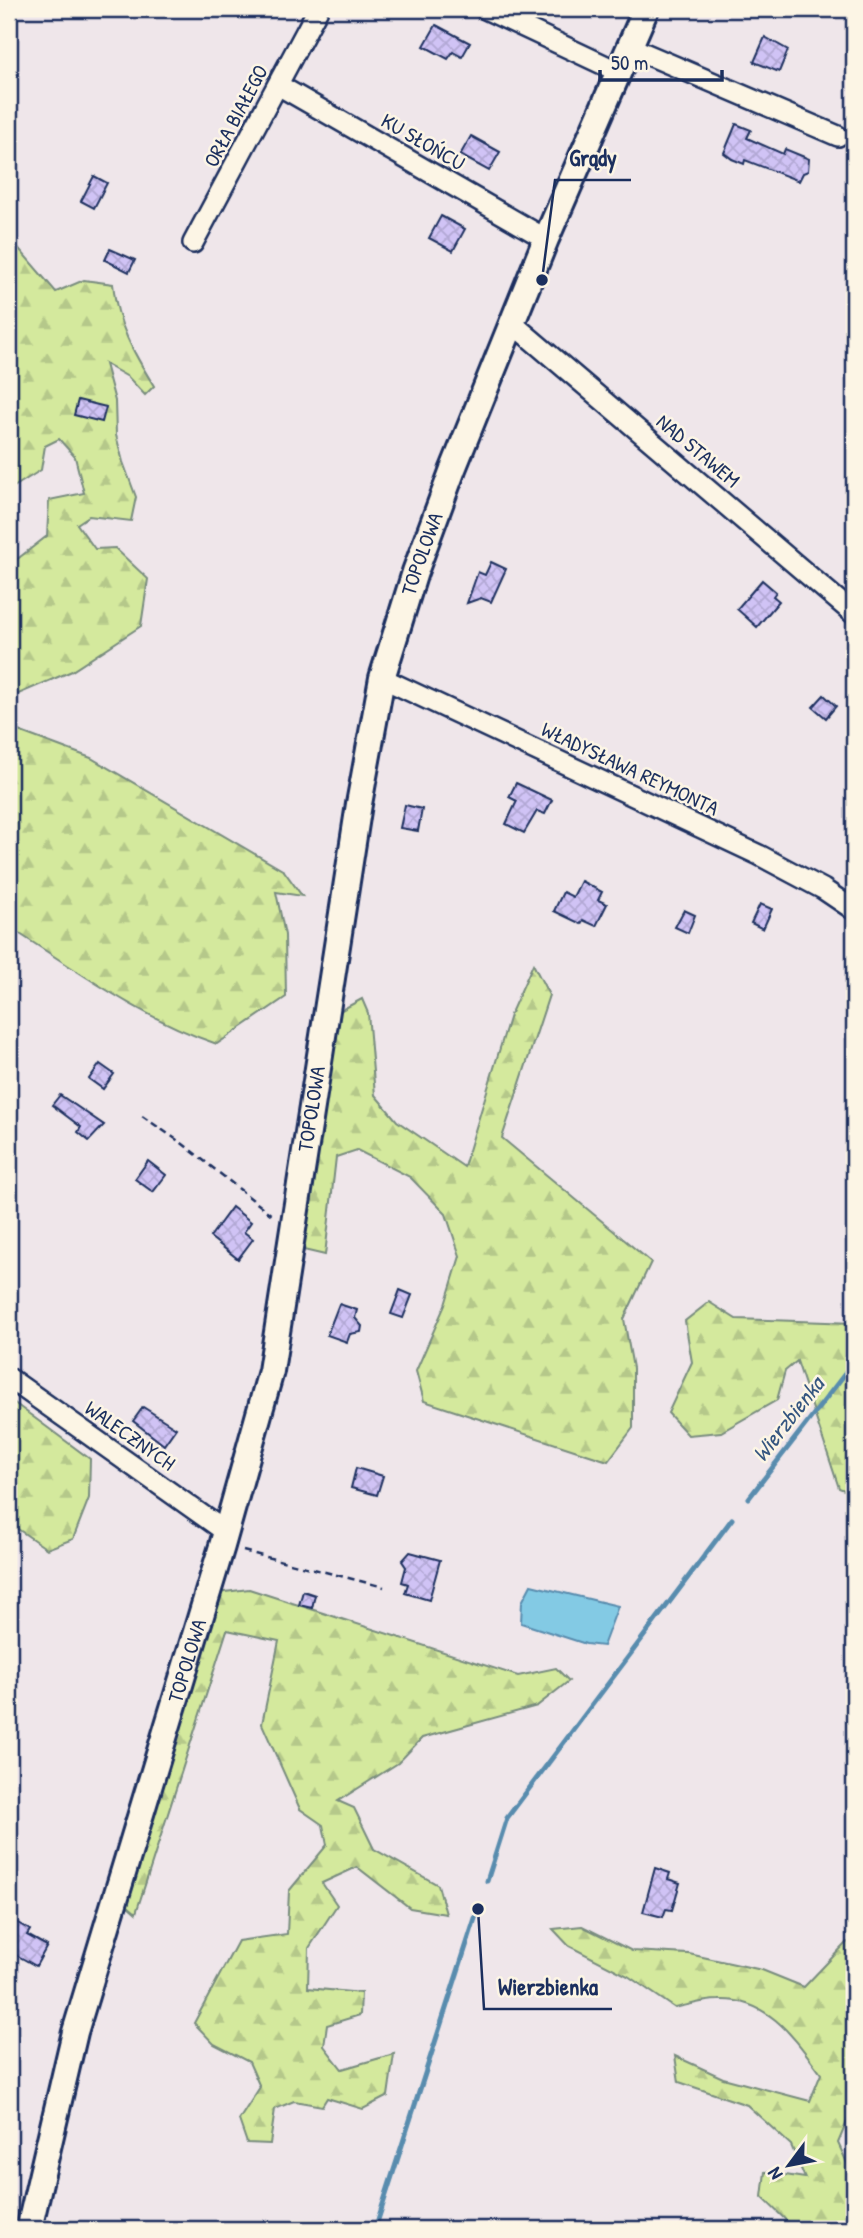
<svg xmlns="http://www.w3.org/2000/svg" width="863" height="2238" font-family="'Patrick Hand',sans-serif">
<defs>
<pattern id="forest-firs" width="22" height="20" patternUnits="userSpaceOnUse" patternTransform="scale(1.75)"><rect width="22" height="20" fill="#d4e99d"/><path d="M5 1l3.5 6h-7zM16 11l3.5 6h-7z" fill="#b5c88a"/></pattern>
<pattern id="building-cross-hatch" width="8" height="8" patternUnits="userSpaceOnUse" patternTransform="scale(1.75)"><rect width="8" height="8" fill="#d0c3f5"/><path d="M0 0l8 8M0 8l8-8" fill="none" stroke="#b2a8d4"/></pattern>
</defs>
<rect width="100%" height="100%" fill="#efe6ea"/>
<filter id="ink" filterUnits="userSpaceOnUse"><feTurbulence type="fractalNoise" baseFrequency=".0143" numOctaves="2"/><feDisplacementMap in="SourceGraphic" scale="14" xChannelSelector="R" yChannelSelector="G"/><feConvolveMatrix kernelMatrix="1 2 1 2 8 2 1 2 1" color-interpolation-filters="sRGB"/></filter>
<g filter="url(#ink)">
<g fill="url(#forest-firs)" stroke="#788c7e" stroke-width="2">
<path d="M9,237L56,292L84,280L113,284C117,324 133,352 154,386L145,395L128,377L105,364L115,401L116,435L123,462L136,497L131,521L89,516L77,524L95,549L115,548L148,579L141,626L72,671L9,698L11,564L47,536L49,500L84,493L75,457L59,439L45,446L41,470L9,490Z"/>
<path d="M13,729L91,758L284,871L302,896L276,892L285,935L286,997L217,1044C142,1019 75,969 9,927V730Z"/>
<polygon points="533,964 549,995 502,1138 651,1262 624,1319 633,1368 633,1428 608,1461 424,1401 416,1371 445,1305 460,1256 446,1214 410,1177 357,1150 336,1157 325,1255 278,1244 319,1022 362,999 368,1013 375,1095 397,1121 464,1167 510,1015"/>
<polygon points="709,1302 736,1319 854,1323 854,1494 839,1488 797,1361 785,1371 777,1400 721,1432 688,1435 668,1413 692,1362 685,1321"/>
<polygon points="9,1399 90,1459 89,1498 73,1539 47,1549 9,1523"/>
<polygon points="249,1589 518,1676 556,1668 569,1681 537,1706 422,1738 398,1763 338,1801 354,1808 374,1849 438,1885 446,1914 410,1908 357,1867 322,1883 337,1905 309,1948 308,1988 361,1993 360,2015 327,2025 324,2046 342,2069 394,2054 388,2096 363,2109 327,2098 322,2106 294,2101 275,2109 270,2144 247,2143 239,2120 260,2087 249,2062 214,2044 194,2023 238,1941 287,1934 289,1891 327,1845 323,1825 300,1809 262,1724 279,1641 227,1630 136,1913 120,1899 217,1593"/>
<path d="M582,1926L632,1951L689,1954L762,1970L804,1987L847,1942L854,1945V2105L838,2143L854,2178V2229H795L762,2197L765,2172L805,2178L791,2145L747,2105L679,2082L675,2056L723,2078L810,2101L821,2074C795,2039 769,1998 719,2000C704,2000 689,2005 675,2008L628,1976L569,1946L553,1929Z"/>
</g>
<polygon fill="#83cae4" stroke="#598cae" stroke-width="2" points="531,1585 618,1606 603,1646 586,1644 521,1623 522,1602"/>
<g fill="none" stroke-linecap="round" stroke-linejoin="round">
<g stroke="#598cae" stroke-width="5">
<polyline points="749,1498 854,1362"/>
<polyline points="487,1881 507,1818 732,1519"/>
<polyline points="375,2229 478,1909"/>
</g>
</g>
<g fill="url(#building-cross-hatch)" stroke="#1b2f5e" stroke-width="2">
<polygon points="436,25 470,43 462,57 453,52 448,59 424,46"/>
<polygon points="765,37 788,50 779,72 754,62"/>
<polygon points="736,124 751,130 747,138 783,154 785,149 809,159 808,171 803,173 799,181 745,160 744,164 732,159 724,153"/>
<polygon points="471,136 500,152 489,171 460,155"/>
<polygon points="94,176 107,183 94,208 81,201"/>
<polygon points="441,216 465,229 453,251 429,238"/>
<polygon points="110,249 135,260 129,272 105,260"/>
<polygon points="78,400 106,407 102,422 74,415"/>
<polygon points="491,562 506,569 491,602 481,598 467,603 478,572 485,575"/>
<polygon points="762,580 776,592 773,596 779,601 757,627 737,609"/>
<polygon points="824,695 836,706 826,718 813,707"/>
<polygon points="516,783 552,800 545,814 537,811 524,833 506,824 517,801 509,797"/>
<polygon points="405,805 422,809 418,831 400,828"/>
<polygon points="581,881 602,892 598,900 607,904 596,926 583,920 581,924 554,911 563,892 573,897"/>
<polygon points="760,904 772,909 763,929 751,923"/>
<polygon points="684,910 695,915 688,933 675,927"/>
<polygon points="100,1064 114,1074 103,1089 89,1079"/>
<polygon points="60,1095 104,1125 89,1141 78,1132 81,1127 52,1105"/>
<polygon points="148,1161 166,1175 153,1192 135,1179"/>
<polygon points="232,1207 251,1222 244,1232 253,1239 238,1259 210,1237"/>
<polygon points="400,1290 412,1295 403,1318 391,1314"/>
<polygon points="339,1304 357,1310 355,1318 362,1326 361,1332 350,1334 347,1342 327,1335"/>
<polygon points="143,1407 176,1428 164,1445 133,1421"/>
<polygon points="356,1468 383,1476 377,1495 351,1488"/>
<polygon points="410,1552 440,1560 429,1600 405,1593 408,1584 402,1582 406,1567 402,1561"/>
<polygon points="303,1591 315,1595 312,1608 299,1605"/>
<polygon points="655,1868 670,1873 668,1879 680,1883 672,1910 666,1909 663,1917 643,1912"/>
<polygon points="9,1918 30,1930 27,1935 47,1946 36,1966 9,1951"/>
</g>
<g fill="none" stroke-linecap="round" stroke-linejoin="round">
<g stroke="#1b2f5e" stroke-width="24">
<g id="minor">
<polyline points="485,9 619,72"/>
<polyline points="630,47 838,136"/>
<polyline points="278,85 546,239"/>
<polyline points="193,243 318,9"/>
<polyline points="512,323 854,614"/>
<polyline points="382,678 759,855 823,889 854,910"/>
<polyline points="9,1378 226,1532"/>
</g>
</g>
<g stroke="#1b2f5e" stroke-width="30">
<g id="tertiary">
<path id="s1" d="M29,2229L75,2032L222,1546L271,1371L359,804L382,678L415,572L453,469L546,239L646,9"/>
</g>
</g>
<g stroke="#1b2f5e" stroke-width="2.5" stroke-dasharray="7 5" stroke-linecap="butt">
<polyline points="142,1116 183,1144 273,1216"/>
<polyline points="243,1551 384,1587"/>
</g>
<use href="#minor" stroke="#fcf5e5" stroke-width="19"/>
<use href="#tertiary" stroke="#fcf5e5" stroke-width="24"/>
</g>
</g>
<g text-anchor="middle" stroke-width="5" stroke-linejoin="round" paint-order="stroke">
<g font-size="21" fill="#1b2f5e" stroke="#fcf5e5">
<text transform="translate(236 116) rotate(-62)" y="7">ORŁA BIAŁEGO</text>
<text transform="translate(423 142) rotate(30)" y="7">KU SŁOŃCU</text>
<text transform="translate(698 451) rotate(40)" y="7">NAD STAWEM</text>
<text dy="7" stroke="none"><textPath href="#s1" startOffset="1724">TOPOLOWA</textPath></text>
<text transform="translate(630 769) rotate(25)" y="7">WŁADYSŁAWA REYMONTA</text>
<text dy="7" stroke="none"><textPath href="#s1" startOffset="1157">TOPOLOWA</textPath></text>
<text transform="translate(130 1436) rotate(35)" y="7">WALECZNYCH</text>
<text dy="7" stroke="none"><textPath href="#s1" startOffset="590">TOPOLOWA</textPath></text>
</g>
<g font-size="23" font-style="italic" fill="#355680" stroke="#fcf5e5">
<text transform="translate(788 1419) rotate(-52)" y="8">Wierzbienka</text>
</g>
</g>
<path fill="none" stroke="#1b2f5e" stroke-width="2.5" d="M542 280L555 180H631M478 1909L484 2009H612"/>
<g fill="#1b2f5e" stroke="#fcf5e5" stroke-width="2.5">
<circle cx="542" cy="280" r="7"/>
<circle cx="478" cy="1909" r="7"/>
</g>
<g font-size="23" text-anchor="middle" font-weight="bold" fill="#1b2f5e" stroke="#fcf5e5" stroke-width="5" stroke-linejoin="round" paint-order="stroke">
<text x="593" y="166">Grądy</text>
<text x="548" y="1995">Wierzbienka</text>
</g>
<rect width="863" height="2238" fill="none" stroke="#fcf5e5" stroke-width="35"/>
<rect x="18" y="18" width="828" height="2203" fill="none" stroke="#1b2f5e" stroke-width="2.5" filter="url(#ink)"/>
<g transform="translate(789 2165) rotate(238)" stroke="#fcf5e5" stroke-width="5" paint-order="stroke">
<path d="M0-5L12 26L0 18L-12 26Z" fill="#1b2f5e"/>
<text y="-10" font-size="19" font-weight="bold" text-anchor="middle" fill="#1b2f5e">N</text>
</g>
<path d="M600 70v10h122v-10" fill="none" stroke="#1b2f5e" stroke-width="3.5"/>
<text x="611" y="70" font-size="21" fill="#1b2f5e" stroke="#fcf5e5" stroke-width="5" paint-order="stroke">50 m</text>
</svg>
